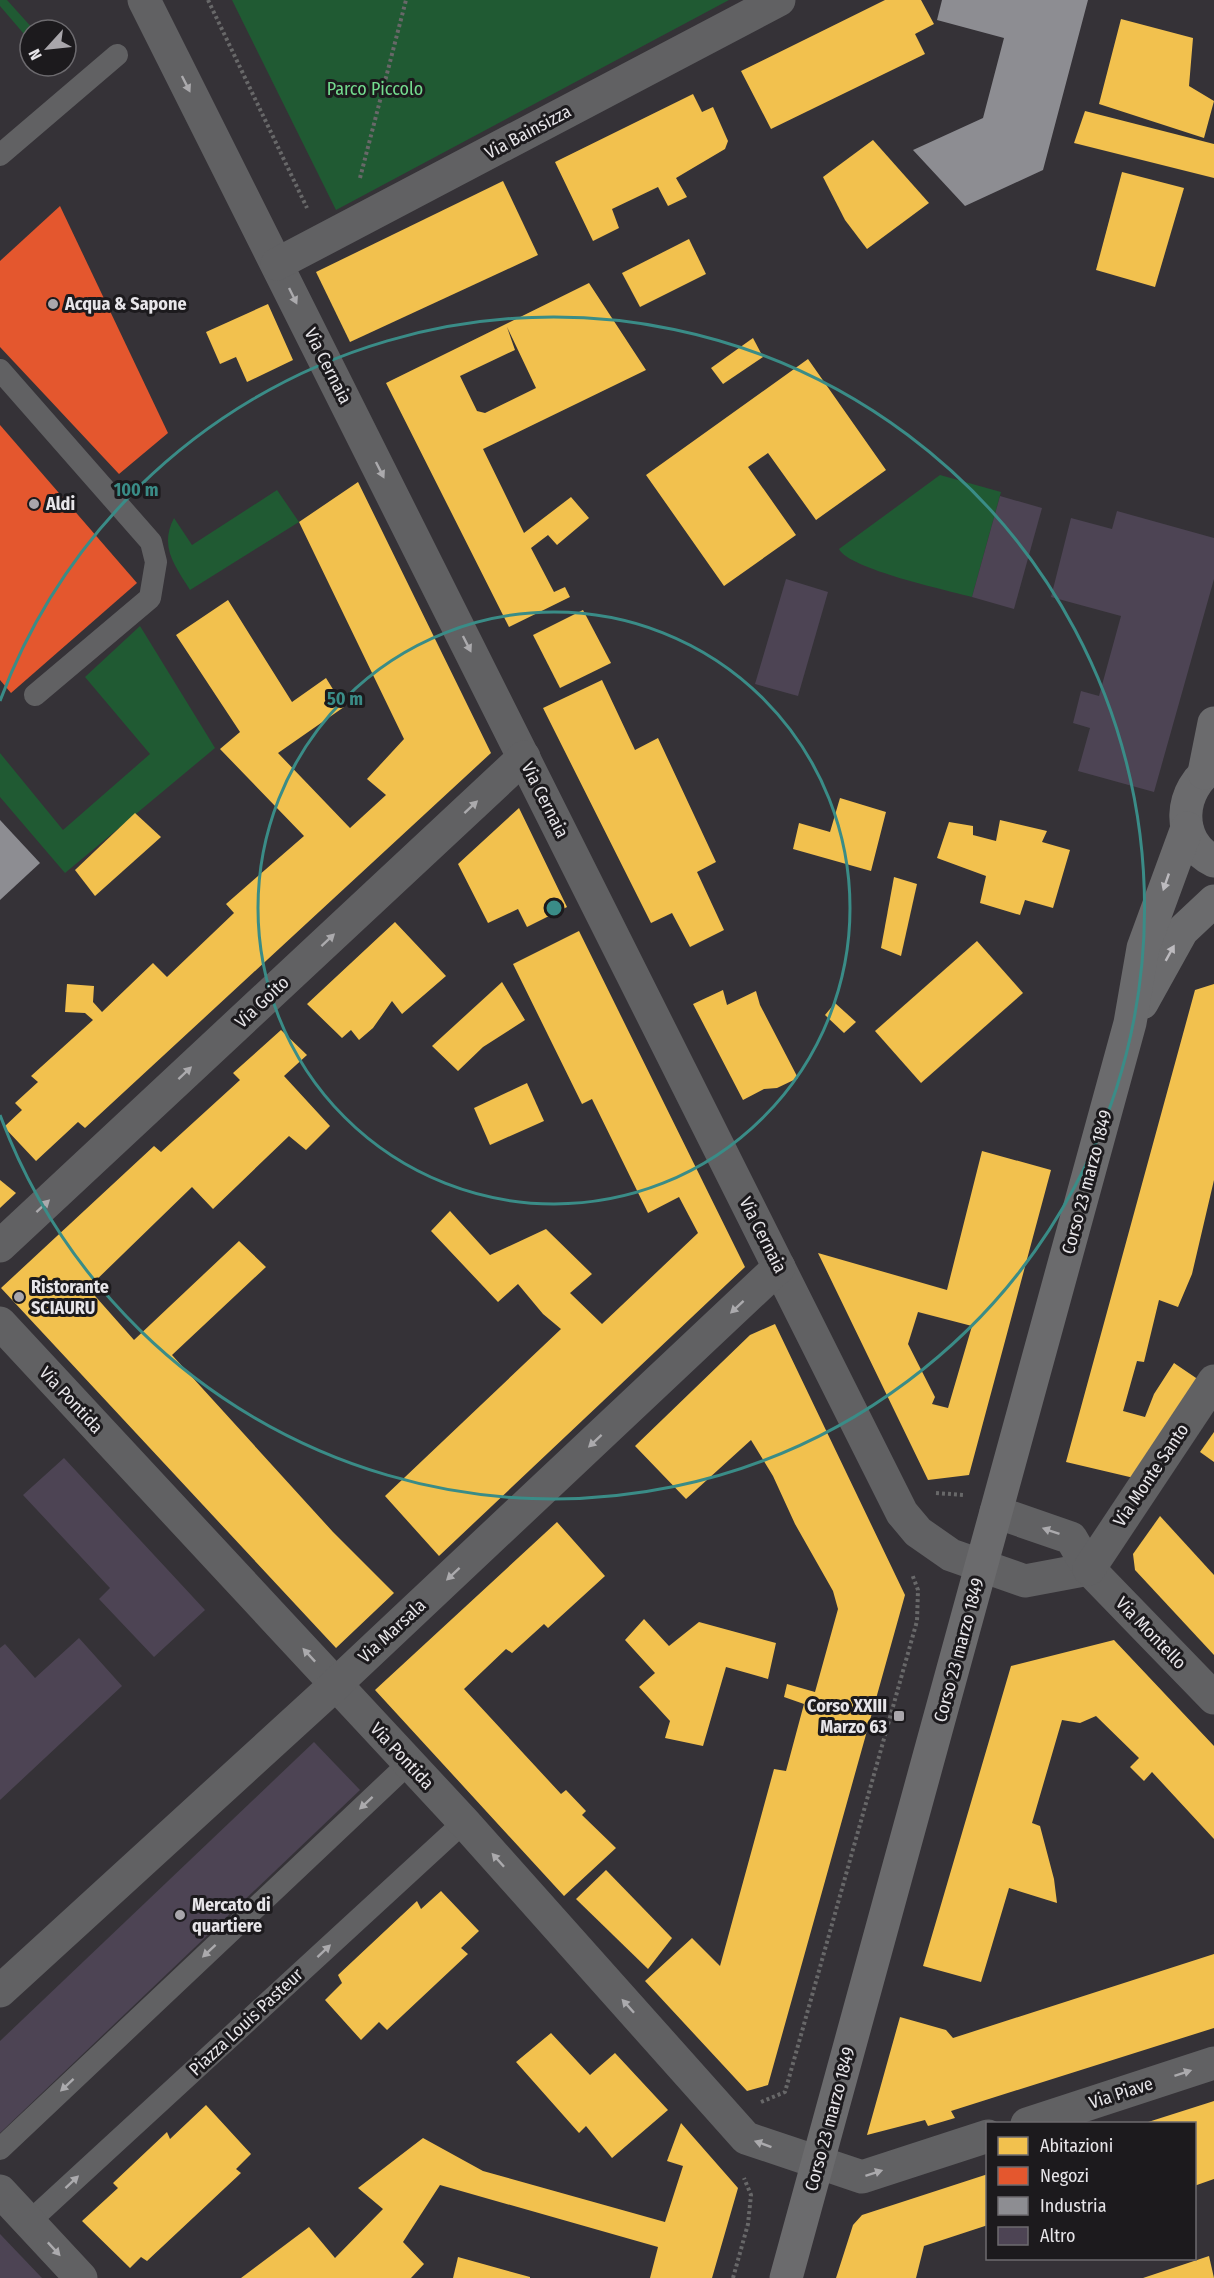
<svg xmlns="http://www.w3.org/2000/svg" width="1214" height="2278" font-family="'Fira Sans Condensed',sans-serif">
<rect width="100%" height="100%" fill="#353237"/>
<g fill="#205a33">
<polygon points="0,0 7,0 34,30 30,30 30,41 0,6"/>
<polygon points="232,0 729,0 336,210"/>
<path d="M940,475L1001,492L972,597C946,590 849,569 839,549Z"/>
<path d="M277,490L299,522L190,590C175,566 159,547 174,518L192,545Z"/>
<polygon points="140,626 215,748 65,873 0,797 0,753 63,830 150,754 85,677"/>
</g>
<g fill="#f2c14e" fill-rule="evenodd">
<polygon points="885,0 921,0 934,24 915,34 925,54 771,129 741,71"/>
<polygon points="1121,19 1193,38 1189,86 1214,101 1204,138 1099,104"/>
<polygon points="693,94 702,112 713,107 728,141 725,149 676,178 687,197 668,206 658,187 612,209 619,228 593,241 555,162"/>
<polygon points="1085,111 1214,144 1214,178 1074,143"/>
<polygon points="873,140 929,203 867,249 845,220 823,177"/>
<polygon points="1122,172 1184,188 1155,287 1096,270"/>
<polygon points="503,181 538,255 350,342 316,272"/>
<polygon points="689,239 706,274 640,307 622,273"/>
<path d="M589,283L646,370L483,449L524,533L571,497L589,518L557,545L548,535L531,548L554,592L565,587L570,597L509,627L386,383ZM507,327L536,388L485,413L477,411L460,376L515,350Z"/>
<polygon points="268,304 293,360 247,382 236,357 220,364 206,332"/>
<polygon points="753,338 763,357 723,384 711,368"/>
<polygon points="808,359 886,470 816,520 768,453 748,467 796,535 724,586 646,475"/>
<polygon points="358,482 491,753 85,1128 78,1122 36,1161 4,1127 22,1110 15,1103 38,1082 31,1076 93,1020 85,1013 65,1012 67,984 94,986 93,1002 102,1012 153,963 167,977 234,913 226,904 304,836 220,749 240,732 176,635 228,600 292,702 326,678 344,707 278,753 350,828 386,795 367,779 404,739 299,522"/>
<polygon points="583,610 611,663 560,688 533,635"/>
<polygon points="602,680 635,750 658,738 716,862 697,872 724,930 690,947 672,913 651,923 543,708"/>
<polygon points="840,798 886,812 871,871 793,849 799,823 830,832"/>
<polygon points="519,808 567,907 527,927 518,909 488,923 458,864"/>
<polygon points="135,813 161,837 95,896 75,870"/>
<polygon points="1000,820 1047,831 1042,842 1070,850 1053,908 1025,900 1020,915 980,903 986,876 937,858 949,822 973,826 973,835 996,841"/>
<polygon points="894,877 917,884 901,956 881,948"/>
<polygon points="395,922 446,976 402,1014 392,1001 373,1028 359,1040 351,1030 342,1038 307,1004"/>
<polygon points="579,931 745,1267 439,1556 385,1496 561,1329 543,1314 518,1284 498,1302 431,1231 450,1211 490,1255 546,1229 592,1274 570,1293 602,1324 698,1233 679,1197 648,1213 592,1099 582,1104 513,964"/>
<polygon points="977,941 1023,993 921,1083 875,1031"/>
<polygon points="502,982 525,1020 483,1047 458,1071 432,1046"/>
<polygon points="1214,984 1214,1180 1192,1274 1178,1307 1159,1300 1144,1362 1137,1361 1123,1411 1145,1417 1154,1394 1174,1363 1199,1380 1134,1478 1066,1462 1195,990"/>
<polygon points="723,990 727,1005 756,991 760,1005 798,1078 777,1088 764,1089 743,1100 693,1004"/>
<polygon points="835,1003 856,1022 844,1033 825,1015"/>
<polygon points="281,1030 307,1055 284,1076 330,1126 306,1150 289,1136 213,1209 192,1187 88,1288 134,1340 239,1241 266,1267 172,1355 333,1532 394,1593 336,1648 1,1288 154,1146 161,1152 240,1080 233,1073"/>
<polygon points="527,1083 544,1121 490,1145 474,1108"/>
<path d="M982,1151L1051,1170L969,1475L928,1480L818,1253L947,1290ZM918,1312L972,1326L948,1408L932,1404L935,1397L908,1344Z"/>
<polygon points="0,1180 16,1193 0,1208"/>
<polygon points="775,1324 905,1595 768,2085 747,2091 645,1981 692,1938 720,1966 774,1769 786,1771 804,1704 784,1697 787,1684 815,1692 838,1609 833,1591 795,1524 773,1476 751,1440 686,1499 635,1446 750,1335"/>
<polygon points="1214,1432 1214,1462 1200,1452"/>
<polygon points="1160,1516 1214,1575 1214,1655 1135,1570 1133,1554"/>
<polygon points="557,1522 605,1576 548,1628 544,1624 512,1653 506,1649 464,1689 561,1794 566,1790 586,1811 582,1815 616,1848 564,1896 375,1690"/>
<polygon points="644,1619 669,1646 699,1622 776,1643 768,1679 726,1667 703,1746 665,1738 670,1721 639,1687 655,1673 625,1640"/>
<polygon points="1114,1640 1214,1746 1214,1839 1152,1772 1144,1781 1130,1767 1139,1758 1096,1716 1080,1723 1062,1720 1032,1823 1040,1826 1054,1879 1057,1903 1009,1888 981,1982 923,1966 1011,1666"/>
<polygon points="606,1870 672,1938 648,1969 576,1899"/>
<polygon points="441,1891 479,1931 461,1948 468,1954 387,2030 379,2022 361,2040 325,2000 342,1983 338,1975 417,1901 421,1909"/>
<polygon points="1214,1954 1214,2028 951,2111 955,2118 928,2126 925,2120 867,2135 900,2017 946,2030 953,2038"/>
<polygon points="551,2033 590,2075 615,2053 668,2110 612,2158 586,2126 579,2133 516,2062"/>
<polygon points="1214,2101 1214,2179 1194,2186 1194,2124 1145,2123"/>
<polygon points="206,2105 251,2154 236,2169 241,2173 147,2261 141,2257 130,2268 82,2221 118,2188 113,2183 167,2132 170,2139"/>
<polygon points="681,2123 738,2188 712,2278 650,2278 658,2247 440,2185 403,2242 424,2264 411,2278 241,2278 309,2227 335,2258 383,2209 358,2188 423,2138 483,2171 665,2222 683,2166 667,2161"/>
<polygon points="988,2174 988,2225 924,2246 916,2278 836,2278 853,2225 862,2215"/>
<polygon points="1209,2256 1214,2278 1143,2278"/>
<polygon points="458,2257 530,2277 530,2278 453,2278"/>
</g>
<g fill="#e4572e">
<polygon points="60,206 168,433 119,474 0,347 0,261"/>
<polygon points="0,425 137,583 11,693 0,680"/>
</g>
<g fill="#8d8d92">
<polygon points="942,0 1088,0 1043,170 965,206 913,150 983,118 1004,38 937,20"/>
<polygon points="0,820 40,863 0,900"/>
</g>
<g fill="#4d4454">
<polygon points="1000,496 1042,508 1014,609 972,597"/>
<polygon points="1117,511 1214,538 1214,579 1154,792 1078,771 1090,728 1073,723 1081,691 1099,696 1121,616 1051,597 1071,518 1112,529"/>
<polygon points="786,579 828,592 798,696 755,684"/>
<polygon points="64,1458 205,1610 154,1657 99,1599 110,1588 23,1495"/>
<polygon points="79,1638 122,1686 0,1800 0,1648 5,1644 35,1678"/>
<polygon points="314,1742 360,1790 0,2133 0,2041"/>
<polygon points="0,2234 42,2278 0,2278"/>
</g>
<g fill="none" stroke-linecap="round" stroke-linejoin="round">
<g stroke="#686869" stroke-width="4" stroke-dasharray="3 3" stroke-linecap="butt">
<polyline points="208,0 307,208"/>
<polyline points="360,178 406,0"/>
<polyline points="936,1493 964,1495"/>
<polyline points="761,2102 785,2092 917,1621 918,1590 912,1574"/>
<polyline points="733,2278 748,2224 751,2195 744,2178"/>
</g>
<g stroke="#616163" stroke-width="22">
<polyline points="0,155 117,55"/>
<polyline points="0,370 151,542 156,562 150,598 35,695"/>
<polyline points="0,2149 409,1763"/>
<polyline points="29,2222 464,1822"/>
</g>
<g stroke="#616163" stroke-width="33">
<polyline points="144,0 902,1513 918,1532 951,1555 1025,1581 1089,1569"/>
<polyline points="277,264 779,0"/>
<polyline points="0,1246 524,757"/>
<polyline points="0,1323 464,1822 746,2138 862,2177 988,2136"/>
<polyline points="996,1512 1071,1538 1089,1569 1214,1698"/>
<polyline points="1089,1569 1214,1381"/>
<polyline points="0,1991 336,1684 779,1267"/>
<polyline points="1027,2124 1214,2063"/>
<polyline points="0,2191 81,2278"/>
</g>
<g stroke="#6b6b6d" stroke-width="33">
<path d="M1214,767C1179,787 1174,842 1214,861"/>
<polyline points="1204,773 1214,723"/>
<polyline points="1142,1003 1182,931 1214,901"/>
<polyline points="786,2278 1130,1023 1143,948 1187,828"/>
</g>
</g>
<defs><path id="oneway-solid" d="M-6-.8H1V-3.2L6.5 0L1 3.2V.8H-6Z" transform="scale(1.5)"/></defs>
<g fill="#abaaad">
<use href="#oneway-solid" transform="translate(186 84) rotate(63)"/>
<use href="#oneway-solid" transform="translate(293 296) rotate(64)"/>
<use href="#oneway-solid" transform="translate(380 470) rotate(63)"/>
<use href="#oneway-solid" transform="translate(467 644) rotate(63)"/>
<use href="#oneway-solid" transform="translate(471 807) rotate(-43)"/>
<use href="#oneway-solid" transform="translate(328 940) rotate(-43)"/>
<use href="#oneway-solid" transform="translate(185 1073) rotate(-43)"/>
<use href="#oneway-solid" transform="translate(43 1206) rotate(-43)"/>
<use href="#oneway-solid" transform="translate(737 1307) rotate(137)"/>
<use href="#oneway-solid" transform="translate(595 1441) rotate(137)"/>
<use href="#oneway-solid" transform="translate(1051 1531) rotate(-161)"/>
<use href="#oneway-solid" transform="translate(453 1574) rotate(137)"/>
<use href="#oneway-solid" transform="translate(309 1655) rotate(-133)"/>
<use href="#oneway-solid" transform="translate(366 1803) rotate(137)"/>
<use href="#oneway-solid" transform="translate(498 1860) rotate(-132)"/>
<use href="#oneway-solid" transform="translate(209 1951) rotate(137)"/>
<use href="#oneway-solid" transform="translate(324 1951) rotate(-43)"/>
<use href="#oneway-solid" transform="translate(628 2006) rotate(-132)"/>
<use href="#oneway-solid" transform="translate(1183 2073) rotate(-18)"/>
<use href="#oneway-solid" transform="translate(67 2085) rotate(137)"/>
<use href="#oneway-solid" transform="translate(763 2144) rotate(-160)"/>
<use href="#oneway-solid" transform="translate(874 2173) rotate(-18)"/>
<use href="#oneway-solid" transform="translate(72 2182) rotate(-43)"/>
<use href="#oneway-solid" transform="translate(54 2249) rotate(47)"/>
</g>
<g fill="#bcbabe">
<use href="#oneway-solid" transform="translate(1166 882) rotate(109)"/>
<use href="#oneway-solid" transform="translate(1170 953) rotate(-61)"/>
</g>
<g fill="none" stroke="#3a8c87" stroke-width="3">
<circle cx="554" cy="908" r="296"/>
<path d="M0 701A591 591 0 1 1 0 1115"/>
</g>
<g fill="#a9a6ab" stroke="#1c1a1d" stroke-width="2">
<circle cx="53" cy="304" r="6"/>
<circle cx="34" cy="504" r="6"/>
<circle cx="19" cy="1297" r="6"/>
<rect x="893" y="1710" width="12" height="12" rx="3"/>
<circle cx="180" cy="1915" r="6"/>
</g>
<g text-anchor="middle" stroke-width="6" stroke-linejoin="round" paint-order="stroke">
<g font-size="18" fill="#74dc8f" stroke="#1c1a1d">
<text x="375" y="95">Parco Piccolo</text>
</g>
<g font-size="18" fill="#e7e5e9" stroke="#1c1a1d">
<text transform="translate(528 132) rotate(-28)" y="6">Via Bainsizza</text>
<text transform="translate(328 366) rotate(63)" y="6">Via Cernaia</text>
<text transform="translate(545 800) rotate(63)" y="6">Via Cernaia</text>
<text transform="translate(262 1002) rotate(-43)" y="6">Via Goito</text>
<text transform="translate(1087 1182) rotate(-75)" y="6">Corso 23 marzo 1849</text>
<text transform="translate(763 1235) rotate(63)" y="6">Via Cernaia</text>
<text transform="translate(71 1400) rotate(47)" y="6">Via Pontida</text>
<text transform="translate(1151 1475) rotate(-56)" y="6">Via Monte Santo</text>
<text transform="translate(392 1631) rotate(-43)" y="6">Via Marsala</text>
<text transform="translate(1151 1633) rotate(46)" y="6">Via Montello</text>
<text transform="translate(959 1650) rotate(-75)" y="6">Corso 23 marzo 1849</text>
<text transform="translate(402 1756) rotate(47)" y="6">Via Pontida</text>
<text transform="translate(246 2022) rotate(-43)" y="6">Piazza Louis Pasteur</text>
<text transform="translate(1121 2093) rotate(-18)" y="6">Via Piave</text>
<text transform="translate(830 2119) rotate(-75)" y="6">Corso 23 marzo 1849</text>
</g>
<g font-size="18" font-weight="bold" fill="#e7e5e9" stroke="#1c1a1d" text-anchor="start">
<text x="65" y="310">Acqua &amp; Sapone</text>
<text x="46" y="510">Aldi</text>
<text x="31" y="1293">Ristorante<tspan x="31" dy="21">SCIAURU</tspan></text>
<text x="887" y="1712" text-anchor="end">Corso XXIII<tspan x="887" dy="21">Marzo 63</tspan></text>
<text x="192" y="1911">Mercato di<tspan x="192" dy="21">quartiere</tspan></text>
</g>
</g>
<circle cx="554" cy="908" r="9" fill="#3a8c87" stroke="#1c1a1d" stroke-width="3"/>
<g font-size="18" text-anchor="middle" font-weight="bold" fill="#3a8c87" stroke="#1c1a1d" stroke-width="6" stroke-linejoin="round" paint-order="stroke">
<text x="136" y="496">100 m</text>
<text x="345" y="705">50 m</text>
</g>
<rect x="986" y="2122" width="210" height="138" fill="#1c1a1d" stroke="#6d6b6f" stroke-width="1.5"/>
<rect x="998" y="2137" width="30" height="18" fill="#f2c14e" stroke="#6d6b6f" stroke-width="1.5"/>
<text x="1040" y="2152" font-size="18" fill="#e7e5e9">Abitazioni</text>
<rect x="998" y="2167" width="30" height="18" fill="#e4572e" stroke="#6d6b6f" stroke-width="1.5"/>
<text x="1040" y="2182" font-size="18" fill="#e7e5e9">Negozi</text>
<rect x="998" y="2197" width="30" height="18" fill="#8d8d92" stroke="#6d6b6f" stroke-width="1.5"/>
<text x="1040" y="2212" font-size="18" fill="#e7e5e9">Industria</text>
<rect x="998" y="2227" width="30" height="18" fill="#4d4454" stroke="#6d6b6f" stroke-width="1.5"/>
<text x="1040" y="2242" font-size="18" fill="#e7e5e9">Altro</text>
<g transform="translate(48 48) rotate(243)"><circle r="28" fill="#1c1a1d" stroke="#6d6b6f" stroke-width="1.5"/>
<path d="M0-4.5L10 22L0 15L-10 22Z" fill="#a9a6ab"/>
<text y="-9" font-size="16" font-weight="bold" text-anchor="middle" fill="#e7e5e9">N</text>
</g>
</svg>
